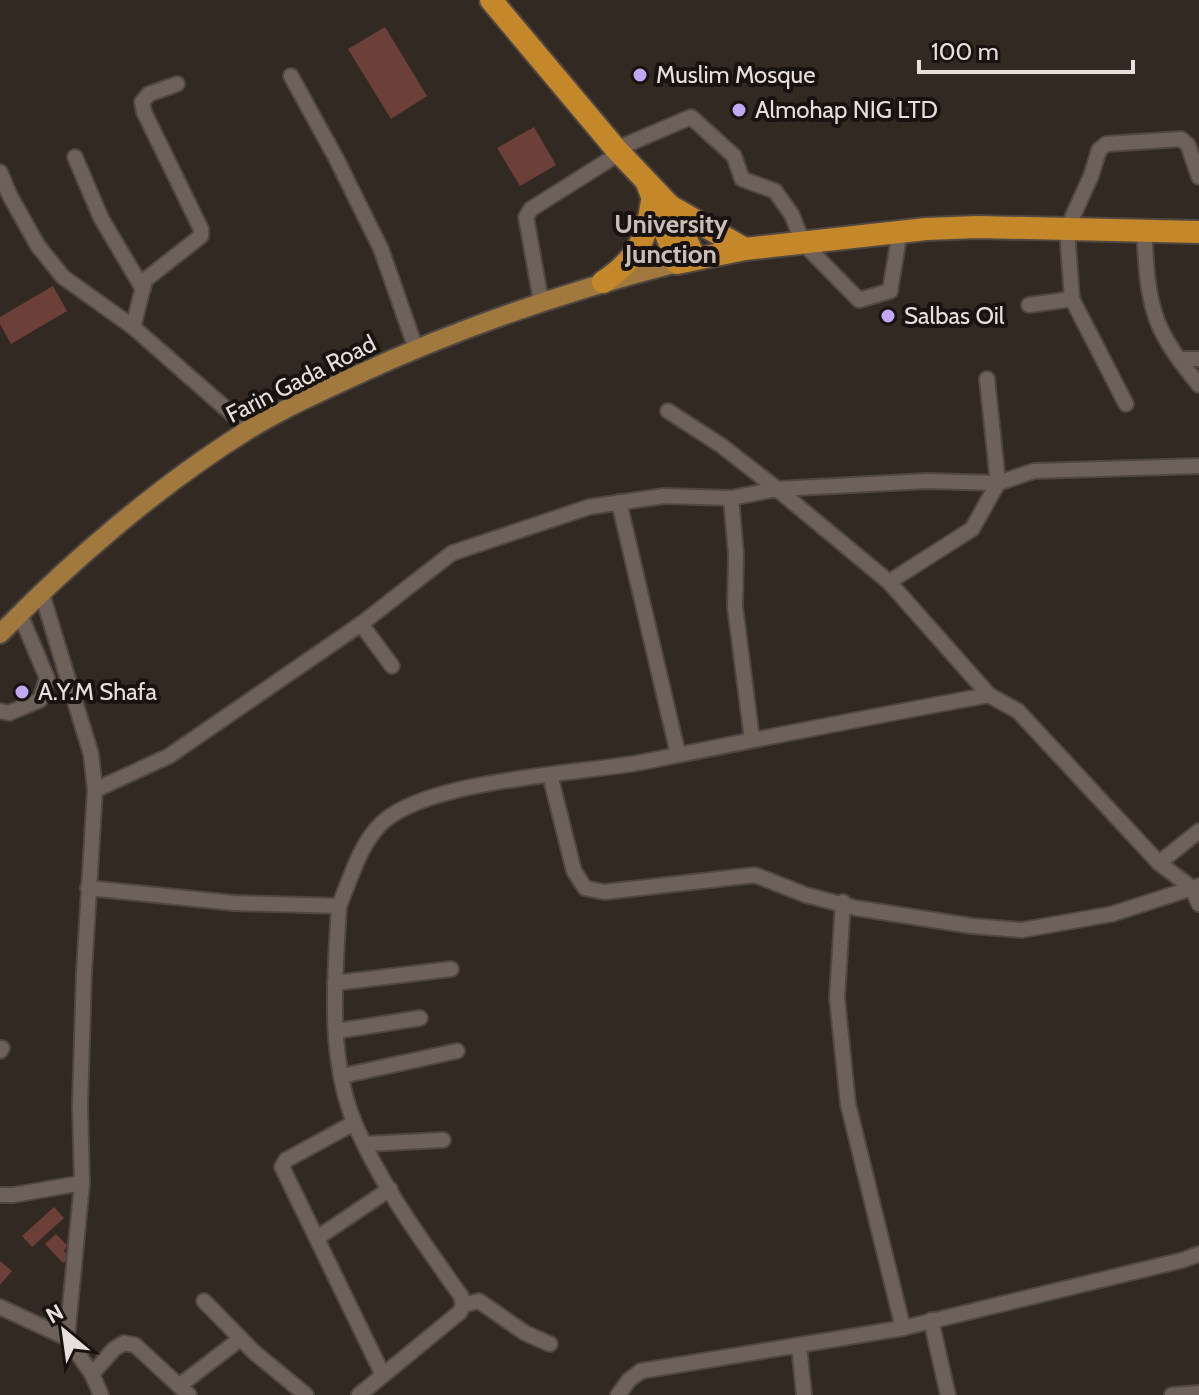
<svg xmlns="http://www.w3.org/2000/svg" width="1199" height="1395" font-family="Cabin,sans-serif">
<rect width="100%" height="100%" fill="#332923"/>
<g fill="#6d3f39">
<polygon points="385,27 427,96 391,119 348,49"/>
<polygon points="534,127 556,165 520,186 497,148"/>
<polygon points="53,286 67,311 11,344 0,324 0,317"/>
<polygon points="54,1207 64,1218 32,1247 22,1236"/>
<polygon points="56,1234 67,1245 64,1251 69,1257 63,1263 45,1244"/>
<polygon points="0,1261 12,1271 0,1285"/>
</g>
<g fill="none" stroke-linecap="round" stroke-linejoin="round">
<g stroke="#504742" stroke-width="18">
<g id="minor">
<polyline points="291,76 336,158 381,249 416,349"/>
<polyline points="616,149 691,117 734,156 742,179 775,191 792,215 803,243 859,300 890,291 900,231"/>
<polyline points="75,157 101,218 143,289"/>
<polyline points="0,172 10,196 38,246 63,277 133,327 249,429"/>
<path d="M1144,231C1146,257 1146,285 1154,311C1161,338 1182,364 1199,385"/>
<polyline points="541,301 526,217 531,209 620,153"/>
<polyline points="1029,305 1072,299"/>
<polyline points="133,327 145,280 201,236 201,229 144,112 142,102 149,94 177,84"/>
<polyline points="1179,359 1199,359"/>
<polyline points="1126,404 1072,299 1067,229 1091,176 1099,150 1106,144 1181,139 1188,145 1199,177"/>
<polyline points="668,411 722,446 777,489 927,481 998,483 1034,471 1199,466"/>
<polyline points="731,498 736,554 735,607 752,739"/>
<polyline points="619,502 678,754"/>
<polyline points="889,582 972,529 998,483 987,379"/>
<polyline points="42,594 91,754 95,790 84,972 80,1106 82,1183 67,1338 92,1374 101,1395"/>
<polyline points="361,624 392,666"/>
<polyline points="0,711 9,713 40,700 47,678 20,614"/>
<polyline points="550,775 574,871 585,888 604,892 755,875 806,895 856,908 972,926 1022,930 1112,914 1199,886"/>
<polyline points="95,790 169,756 361,624 452,553 589,507 664,496 731,498 777,489 889,582 989,695 1018,711 1159,863 1192,888 1199,904"/>
<polyline points="1159,863 1199,831"/>
<path d="M88,888L234,903L339,906C335,977 327,1057 355,1124C381,1186 423,1242 461,1296L463,1305L460,1312L359,1395"/>
<polyline points="843,902 837,998 848,1104 903,1328"/>
<path d="M339,906C351,878 360,842 384,821C433,779 578,774 643,762C758,739 873,716 989,695"/>
<polyline points="335,983 451,969"/>
<polyline points="337,1031 420,1018"/>
<polyline points="0,1051 2,1048"/>
<polyline points="342,1076 457,1051"/>
<polyline points="354,1123 286,1160 282,1167 383,1375"/>
<polyline points="365,1144 443,1140"/>
<polyline points="0,1195 13,1195 82,1183"/>
<polyline points="317,1238 390,1189"/>
<polyline points="204,1301 255,1353 306,1395"/>
<polyline points="463,1305 479,1301 525,1333 550,1344"/>
<polyline points="0,1307 67,1338"/>
<polyline points="931,1320 948,1395"/>
<polyline points="799,1345 804,1395"/>
<polyline points="92,1374 114,1349 124,1343 135,1345 189,1395"/>
<polyline points="179,1386 240,1339"/>
<polyline points="618,1395 629,1380 641,1371 903,1328 1183,1260 1199,1254"/>
<polyline points="1172,1395 1199,1393"/>
</g>
</g>
<g stroke="#504742" stroke-width="22">
<path id="major" d="M0,634C72,560 161,484 248,430C283,409 320,392 357,375C461,327 567,291 677,263"/>
</g>
<g stroke="#504742" stroke-width="26">
<g id="highway">
<polyline points="491,0 616,149 670,206 745,249"/>
<polyline points="647,183 677,263 745,249 926,229 978,227 1199,232"/>
<polyline points="670,206 695,258"/>
<path d="M603,282C636,260 647,240 652,201"/>
</g>
</g>
<use href="#minor" stroke="#6d615a" stroke-width="14"/>
<use href="#major" stroke="#a1783d" stroke-width="18"/>
<use href="#highway" stroke="#c4872a" stroke-width="22"/>
</g>
<g fill="#c2a7f2" stroke="#181310" stroke-width="3">
<circle cx="640" cy="75" r="8"/>
<circle cx="739" cy="110" r="8"/>
<circle cx="888" cy="316" r="8"/>
<circle cx="22" cy="692" r="8"/>
</g>
<g text-anchor="middle" stroke-width="8" stroke-linejoin="round" paint-order="stroke">
<g font-size="24" fill="#e6dfdb" stroke="#181310" text-anchor="start">
<text x="656" y="83">Muslim Mosque</text>
<text x="755" y="118">Almohap NIG LTD</text>
<text x="904" y="324">Salbas Oil</text>
<text x="38" y="700">A.Y.M Shafa</text>
</g>
<g font-size="24" fill="#e6dfdb" stroke="#181310">
<text transform="translate(301 379) rotate(-27)" y="8">Farin Gada Road</text>
</g>
<g font-size="26" font-weight="bold" fill="#cbbdb6" stroke="#181310">
<text x="671" y="233">University<tspan x="671" dy="30">Junction</tspan></text>
</g>
</g>
<g transform="translate(64 1331) rotate(331)" stroke="#181310" stroke-width="6" paint-order="stroke">
<path d="M0-6L14 30L0 20L-14 30Z" fill="#e6dfdb"/>
<text y="-12" font-size="22" font-weight="bold" text-anchor="middle" fill="#e6dfdb">N</text>
</g>
<path d="M919 60v12h214v-12" fill="none" stroke="#e6dfdb" stroke-width="4"/>
<text x="931" y="60" font-size="24" fill="#e6dfdb" stroke="#181310" stroke-width="6" paint-order="stroke">100 m</text>
</svg>
